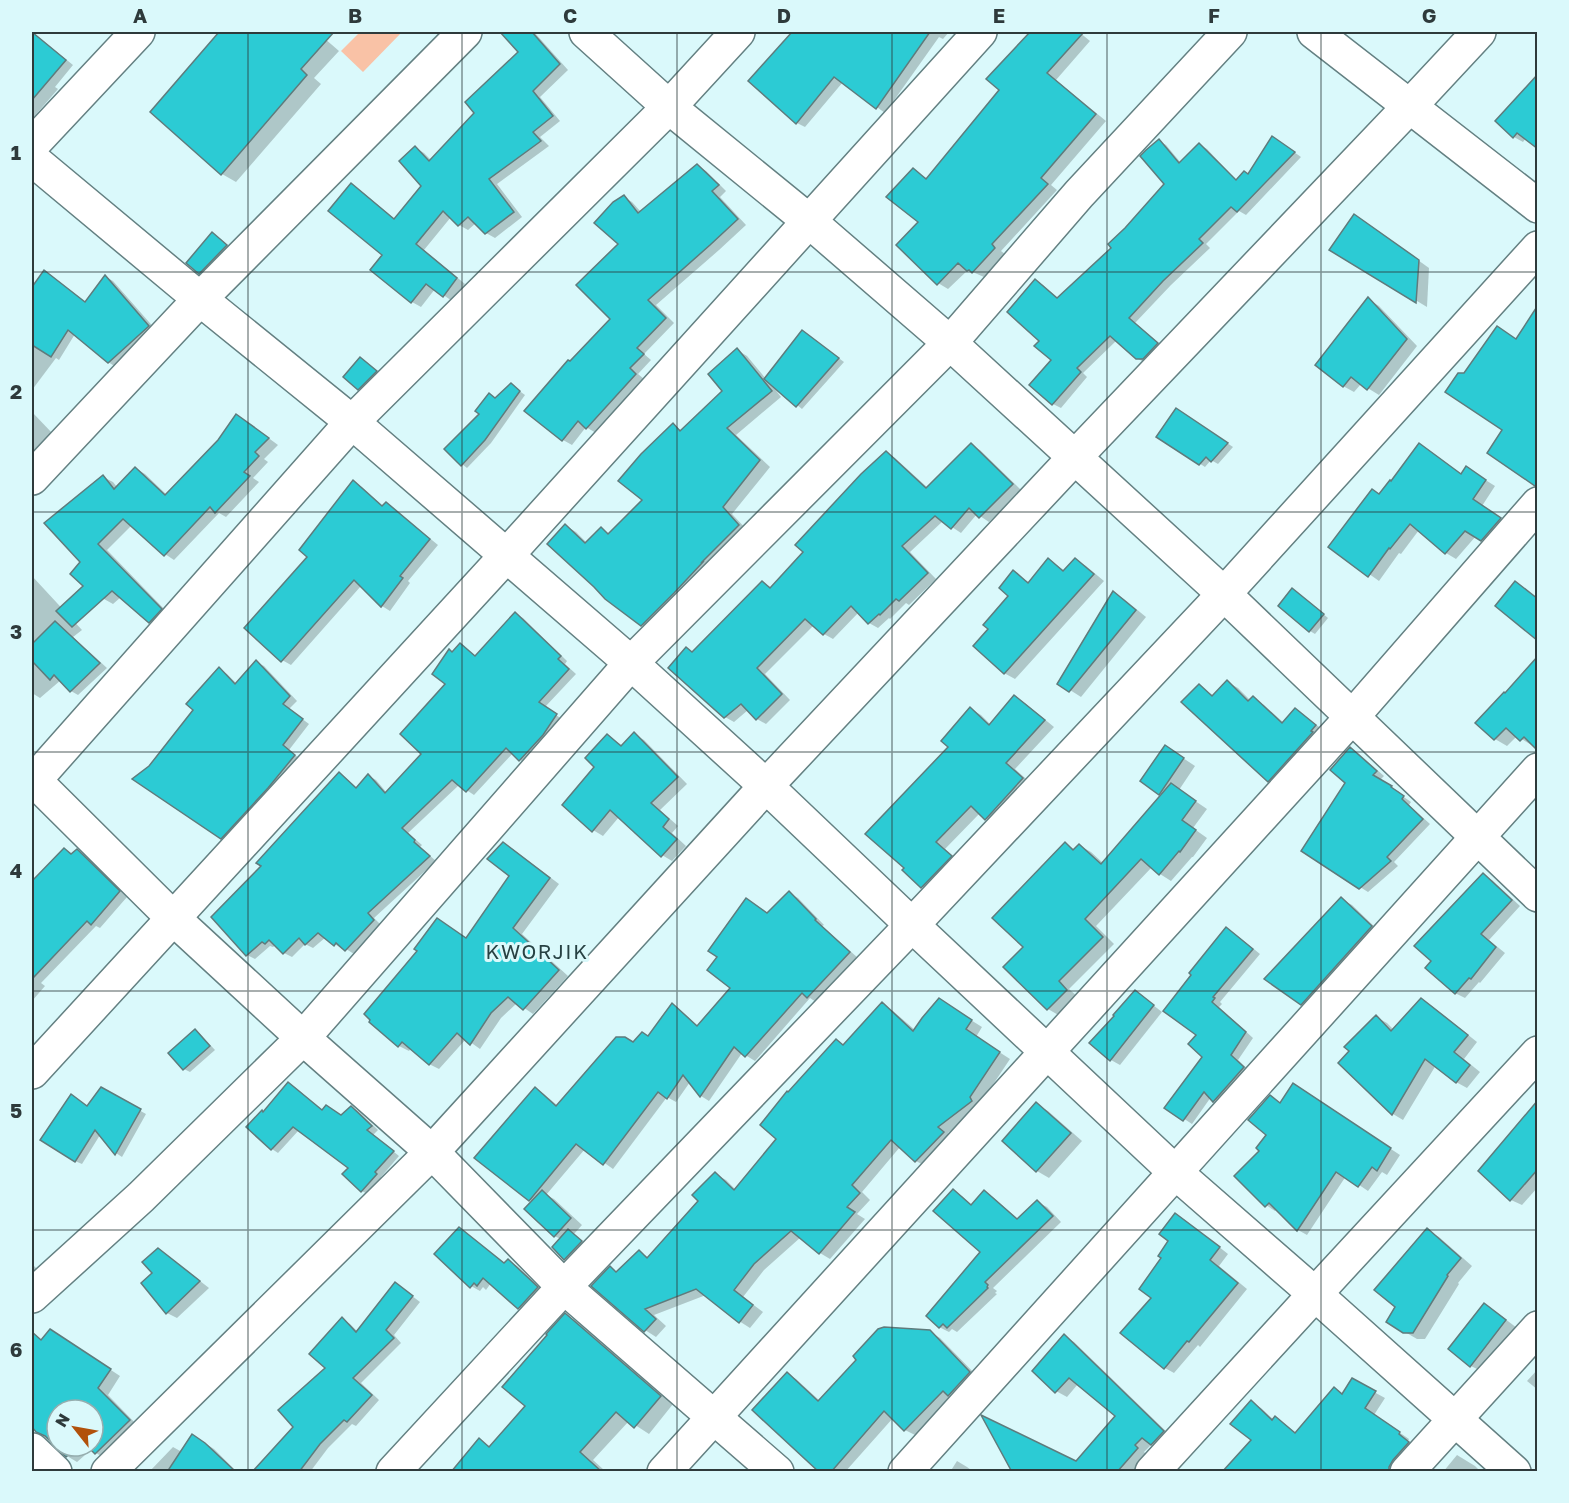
<svg xmlns="http://www.w3.org/2000/svg" width="1569" height="1503" font-family="'Golos Text',sans-serif">
<rect width="100%" height="100%" fill="#daf9fb"/>
<polygon fill="#f9c2a6" points="360,32 402,32 363,72 341,51"/>
<g fill="#0003">
<polygon points="32,32 73,65 55,87 58,89 32,119"/>
<polygon points="221,32 329,32 324,38 339,51 314,78 321,84 236,182 222,174 172,88"/>
<polygon points="512,32 534,32 568,70 540,97 560,121 540,137 549,146 497,184 522,217 495,238 486,233 476,223 468,230 459,225 451,217 424,250 465,284 452,301 435,289 421,307 412,302 372,270 384,255 360,190 396,220 423,186 416,148 424,153 431,160 476,113 520,52 506,37"/>
<polygon points="803,32 949,32 943,39 939,37 885,113 843,82 805,127 797,123 787,53"/>
<polygon points="1041,32 1079,32 1090,41 1056,80 1106,121 1051,185 1057,190 1001,251 1005,254 984,277 968,270 948,289 938,283 920,222 913,170 928,179 1001,90 1020,55"/>
<polygon points="1538,76 1526,138 1523,142 1514,137"/>
<polygon points="1159,141 1166,145 1181,163 1200,145 1207,149 1237,181 1249,176 1280,142 1301,157 1246,215 1239,211 1206,244 1210,248 1171,285 1135,323 1164,348 1145,363 1137,358 1117,340 1083,373 1087,377 1061,408 1053,404 1053,360 1041,341 1035,280 1043,285 1058,298 1113,248 1166,184"/>
<polygon points="698,166 706,171 726,191 720,197 746,225 719,250 656,305 674,323 644,354 651,360 638,374 644,379 596,433 586,427 572,445 563,440 526,411 612,319 620,243 624,197 632,202 641,212"/>
<polygon points="1365,222 1429,268 1427,307 1331,249"/>
<polygon points="218,237 232,249 205,276 200,272"/>
<polygon points="45,272 86,303 106,277 113,281 156,330 116,367 108,362 75,334 59,360 56,358 32,390 32,289"/>
<polygon points="1368,299 1379,306 1417,346 1379,395 1361,384 1354,392 1343,386"/>
<polygon points="808,335 844,362 802,409 775,387 774,388 781,397 736,435 770,467 732,514 748,531 652,631 642,625 566,526 576,532 587,543 601,529 610,534 644,499 673,425 681,430 724,391 737,350 747,356 766,379"/>
<polygon points="360,358 381,375 364,392 359,388"/>
<polygon points="511,385 525,395 491,443 467,468 462,464 496,399"/>
<polygon points="32,412 54,435 32,457"/>
<polygon points="1182,413 1233,447 1218,464 1211,460 1205,467 1159,437"/>
<polygon points="247,422 278,445 264,459 268,462 253,478 259,482 226,517 219,513 174,560 165,554 132,525 107,550 170,615 160,627 150,621 121,597 113,604 104,599 78,566 82,562 103,477 113,482 117,487 135,468 145,474 167,495"/>
<polygon points="971,445 980,450 1021,490 989,522 977,514 961,533 943,521 910,552 936,579 909,605 906,603 890,619 889,618 878,628 869,623 859,612 833,639 824,634 814,625 765,674 790,700 766,724 757,719 748,710 734,722 725,717 686,648 694,653 762,582 772,588 805,552 886,452 895,458 928,488"/>
<polygon points="1476,474 1495,486 1482,506 1510,524 1492,545 1476,536 1456,559 1446,553 1419,530 1401,554 1399,553 1379,581 1330,546 1380,496"/>
<polygon points="353,482 362,487 384,507 394,509 438,545 408,581 410,583 390,611 382,606 361,586 291,665 282,660 309,557"/>
<polygon points="1049,560 1065,571 1075,560 1086,566 1104,581 1015,679 1004,673 990,629 1010,596 1013,572 1030,583"/>
<polygon points="32,576 82,630 73,637 107,668 78,695 71,691 61,680 40,698 32,693"/>
<polygon points="1113,593 1124,599 1146,617 1081,697 1059,683"/>
<polygon points="1298,593 1328,618 1315,634 1310,631"/>
<polygon points="515,614 523,618 567,661 565,664 576,674 545,707 563,720 528,764 520,760 513,753 474,795 459,785 408,833 422,845 420,847 436,861 374,918 381,925 354,954 343,947 342,949 335,944 326,937 313,948 305,944 292,957 284,953 276,945 273,947 270,946 255,959 247,955 213,917 263,866 339,774 346,778 357,788 369,776 376,780 387,793 424,754 447,684 453,653 460,645 477,657"/>
<polygon points="256,662 264,666 297,701 289,709 309,724 289,750 301,760 229,842 221,838 150,767 196,710 219,669 227,674 237,684"/>
<polygon points="1227,682 1238,688 1251,701 1253,698 1264,705 1284,723 1296,710 1326,732 1279,787 1268,781 1199,686 1214,696"/>
<polygon points="1506,693 1538,742 1533,746 1517,736 1507,746 1495,739 1477,723"/>
<polygon points="1015,697 1025,703 1054,727 1015,769 1032,784 996,824 986,818 980,813 945,849 960,862 932,892 922,886 906,868 951,747 971,709 981,715 991,725"/>
<polygon points="634,734 644,740 687,784 660,810 678,826 672,833 686,846 672,861 662,855 619,817 603,836 593,830 596,766 608,736 623,746"/>
<polygon points="1350,749 1358,753 1384,776 1380,780 1399,792 1398,793 1411,802 1409,805 1430,824 1394,862 1398,866 1368,892 1360,887 1347,783"/>
<polygon points="1177,754 1195,766 1179,790 1207,809 1193,828 1207,838 1193,857 1192,857 1171,881 1160,874 1152,867 1096,926 1114,944 1069,989 1078,997 1060,1016 1048,1009 1005,967 1025,947 1065,844 1076,850 1080,846 1091,852 1103,863 1162,795 1142,781"/>
<polygon points="503,844 513,849 559,884 522,934 568,976 533,1014 517,1003 501,1018 480,1049 466,1039 439,1069 429,1064 411,1048 409,1051 399,1046 467,939 511,876"/>
<polygon points="65,850 73,854 77,850 85,855 127,897 100,928 96,926 41,983 45,986 32,1001 32,883"/>
<polygon points="1483,875 1492,880 1520,906 1489,940 1505,953 1480,983 1479,982 1465,998 1455,993"/>
<polygon points="789,893 798,898 824,925 822,926 858,958 816,1002 810,998 755,1061 742,1053 709,1101 701,1096 690,1082 676,1102 667,1097 613,1169 585,1149 546,1195 554,1199 582,1225 574,1234 586,1245 570,1262 565,1259 561,1239 554,1236 533,1202 530,1200 536,1089 544,1094 558,1106 634,1044 649,1038 672,1005 680,1010 699,1027 733,988 768,914"/>
<polygon points="1341,899 1352,905 1381,933 1312,1010 1301,1004"/>
<polygon points="1227,929 1234,933 1260,954 1220,1002 1222,1004 1219,1007 1253,1038 1238,1060 1251,1072 1222,1105 1211,1097 1192,1124 1166,1107 1204,1057 1198,1035"/>
<polygon points="1144,998 1162,1012 1120,1065 1111,1060"/>
<polygon points="1421,1000 1432,1006 1477,1042 1464,1059 1480,1072 1467,1088 1456,1082 1436,1065 1403,1120 1393,1114 1376,1017 1387,1023 1394,1030"/>
<polygon points="882,1004 893,1011 915,1030 950,1007 982,1027 976,1037 1010,1059 980,1104 982,1107 948,1133 954,1139 927,1167 916,1161 900,1147 862,1192 870,1200 857,1214 865,1219 830,1259 820,1253 801,1237 764,1270 743,1297 763,1312 750,1328 739,1321 706,1295 654,1315 666,1326 656,1337 645,1330 610,1268 618,1273 639,1252 650,1258 700,1201 715,1174 726,1180 736,1190 778,1139 836,1041 845,1046"/>
<polygon points="195,1030 200,1034 215,1050 190,1072 184,1069 170,1053"/>
<polygon points="288,1084 295,1087 323,1111 341,1116 351,1107 358,1111 378,1130 373,1135 399,1156 381,1177 383,1179 369,1195 362,1191 344,1174 350,1168 299,1130 278,1153 272,1149 248,1127 264,1113"/>
<polygon points="101,1089 146,1114 122,1157 116,1153 100,1135 82,1164 75,1161 88,1107"/>
<polygon points="1303,1091 1400,1155 1387,1175 1382,1172 1368,1191 1346,1176 1307,1235 1298,1230 1277,1209 1275,1211 1266,1205 1261,1150 1268,1135 1270,1097 1281,1104"/>
<polygon points="1036,1104 1048,1111 1082,1141 1049,1178 1037,1171 1004,1141"/>
<polygon points="1538,1108 1538,1187 1522,1205 1511,1200"/>
<polygon points="953,1191 962,1196 972,1205 984,1192 993,1197 1019,1220 1037,1202 1047,1207 1061,1222 993,1288 997,1291 995,1293 997,1294 957,1332 952,1329 949,1332 939,1327 983,1252"/>
<polygon points="1176,1215 1185,1220 1228,1254 1219,1266 1247,1289 1200,1347 1198,1345 1174,1373 1165,1368 1153,1297 1163,1258 1170,1241"/>
<polygon points="460,1229 468,1234 505,1264 508,1261 517,1266 546,1293 527,1313 519,1308 491,1283 486,1290 483,1287 480,1291 471,1286"/>
<polygon points="1427,1230 1439,1237 1472,1266 1458,1283 1459,1284 1425,1339 1417,1339 1388,1322 1397,1307"/>
<polygon points="158,1250 168,1256 209,1288 177,1318 167,1313 154,1273"/>
<polygon points="32,1264 43,1275 32,1286"/>
<polygon points="403,1289 420,1302 394,1335 401,1343 361,1383 379,1400 356,1426 352,1424 328,1448 310,1472 254,1472 295,1427 327,1368 342,1319 350,1324 358,1332"/>
<polygon points="1484,1305 1496,1312 1517,1328 1483,1372 1471,1366 1450,1349"/>
<polygon points="566,1315 579,1323 673,1404 649,1434 629,1421 593,1460 604,1470 603,1472 462,1472 479,1440 491,1447 527,1406"/>
<polygon points="32,1332 43,1341 61,1337 120,1376 108,1395 139,1427 106,1459 96,1453 92,1449 77,1462 67,1456 57,1446 93,1446 93,1410 57,1410 57,1446 47,1437 37,1431 32,1424"/>
<polygon points="930,1332 940,1338 979,1378 952,1397 915,1435 905,1430 893,1418 845,1472 821,1472 787,1374 796,1379 820,1401 859,1360"/>
<polygon points="1064,1336 1074,1342 1173,1438 1162,1450 1152,1444 1144,1452 1147,1455 1133,1472 1014,1472 1076,1463 1118,1416 1078,1384 1067,1397 1056,1391"/>
<polygon points="1538,1369 1538,1390 1527,1381"/>
<polygon points="1352,1380 1385,1398 1374,1415 1409,1439 1408,1441 1414,1445 1393,1472 1224,1472 1253,1440 1251,1402 1261,1408 1274,1420 1275,1418 1285,1424 1296,1433 1334,1389 1343,1394"/>
<polygon points="200,1440 214,1449 237,1472 149,1472 173,1447 182,1452"/>
<polygon points="1457,1455 1475,1466 1481,1472 1443,1472"/>
<polygon points="957,1461 967,1467 974,1472 950,1472"/>
</g>
<g fill="#2ccbd4" stroke="#5f7b7c" stroke-width="1.5">
<polygon points="32,32 66,60 32,100"/>
<polygon points="219,32 334,32 301,69 307,75 221,175 150,112"/>
<polygon points="500,32 532,32 560,64 533,91 553,116 533,132 541,141 489,179 514,212 485,234 468,217 458,226 443,211 416,244 457,278 443,297 426,284 411,303 370,270 382,255 328,211 351,183 394,219 421,186 399,161 415,146 429,161 474,113 465,102 518,52"/>
<polygon points="792,32 930,32 876,109 834,77 796,124 748,81"/>
<polygon points="1030,32 1084,32 1047,73 1096,114 1041,178 1048,184 992,244 995,248 972,273 969,270 967,271 958,263 937,285 896,245 918,222 886,197 913,168 926,179 999,90 986,79"/>
<polygon points="1538,74 1538,149 1517,133 1513,138 1495,121"/>
<polygon points="1272,136 1295,152 1237,212 1231,207 1199,239 1203,243 1163,281 1129,318 1158,343 1143,359 1136,359 1110,336 1077,368 1081,372 1052,405 1029,385 1051,360 1034,346 1039,341 1007,312 1035,279 1057,298 1111,248 1108,244 1125,228 1164,184 1140,156 1146,150 1159,139 1179,163 1199,143 1236,180 1244,171 1248,174"/>
<polygon points="697,164 719,185 712,191 738,219 710,245 648,300 666,318 637,348 644,354 630,368 636,374 586,429 578,421 562,441 524,411 568,360 570,361 610,319 576,285 618,244 594,223 613,202 624,195 638,213"/>
<polygon points="1354,214 1419,260 1416,303 1329,250"/>
<polygon points="212,232 227,245 199,274 186,263"/>
<polygon points="44,270 85,302 105,275 149,326 108,363 68,330 51,357 32,345 32,287"/>
<polygon points="1368,297 1407,339 1367,390 1351,377 1343,387 1315,365"/>
<polygon points="1538,305 1538,486 1535,486 1487,453 1502,430 1445,392 1458,373 1464,373 1497,326 1516,339"/>
<polygon points="802,330 839,358 796,407 764,379"/>
<polygon points="737,348 772,391 727,428 760,460 723,507 739,525 702,562 703,562 674,593 641,626 605,599 594,587 547,544 565,524 585,543 601,527 608,534 642,500 618,481 641,454 673,423 680,431 722,391 708,374"/>
<polygon points="360,357 377,371 358,390 343,377"/>
<polygon points="511,383 520,391 485,440 461,466 444,449 479,414 475,411 489,393 495,398"/>
<polygon points="1176,408 1228,443 1211,462 1206,457 1199,465 1156,437"/>
<polygon points="236,414 269,438 255,452 259,456 244,472 250,476 215,513 210,507 164,556 123,519 98,544 162,609 149,623 112,591 72,627 56,611 83,586 70,574 80,562 44,523 103,475 114,489 135,467 165,495 218,440"/>
<polygon points="971,443 1013,484 979,518 969,508 951,529 935,516 902,546 928,573 899,601 896,599 880,615 879,614 868,624 851,606 823,635 805,619 757,668 782,694 756,720 741,704 724,718 668,668 686,647 692,652 762,581 770,588 803,552 795,545 861,474 886,451 926,488"/>
<polygon points="1419,443 1461,474 1466,466 1486,480 1473,499 1501,518 1481,541 1465,531 1445,554 1410,524 1390,549 1389,548 1368,577 1328,547 1372,489 1379,494 1390,480 1391,481"/>
<polygon points="353,480 382,506 386,502 430,539 400,576 403,578 381,607 354,580 281,662 244,628 307,557 299,550"/>
<polygon points="1048,558 1063,571 1075,558 1094,574 1004,674 973,646 988,629 983,625 1008,596 999,588 1013,570 1028,583"/>
<polygon points="1515,581 1538,599 1538,641 1495,606"/>
<polygon points="1292,588 1324,614 1309,632 1278,606"/>
<polygon points="1113,591 1136,610 1069,692 1057,684"/>
<polygon points="515,612 561,656 558,659 569,669 539,702 557,714 543,735 519,761 506,748 466,792 452,780 402,828 415,840 414,842 430,856 368,913 374,920 345,951 336,943 334,946 318,933 305,945 299,938 283,954 269,940 265,944 262,942 246,956 211,917 261,866 256,863 339,772 356,788 368,774 385,793 421,754 400,734 445,684 432,674 449,649 452,652 460,643 475,656"/>
<polygon points="55,621 100,663 70,692 54,675 50,680 32,661 32,644"/>
<polygon points="1538,656 1538,751 1524,737 1520,741 1506,728 1494,740 1475,723 1504,692 1505,693"/>
<polygon points="256,660 290,696 283,704 303,719 283,745 295,755 268,788 221,839 132,779 149,766 193,710 186,704 219,667 235,684"/>
<polygon points="1227,680 1248,701 1253,696 1282,723 1295,708 1316,725 1311,731 1313,732 1268,782 1181,702 1199,684 1212,696"/>
<polygon points="1014,695 1045,720 1006,763 1023,778 985,820 971,806 936,842 952,856 921,888 902,870 904,868 865,834 948,747 941,741 970,707 989,725"/>
<polygon points="634,732 678,777 651,803 669,819 663,827 677,839 661,857 610,810 592,832 562,805 594,767 585,758 607,734 621,746"/>
<polygon points="1165,745 1184,758 1159,795 1140,781"/>
<polygon points="1350,747 1377,771 1373,775 1392,786 1391,787 1404,796 1402,799 1423,819 1387,857 1391,861 1359,889 1301,851 1345,783 1330,770"/>
<polygon points="1171,783 1196,801 1182,820 1196,830 1180,852 1179,851 1159,875 1141,859 1085,919 1103,937 1059,981 1067,990 1047,1010 1003,967 1023,947 992,918 1065,842 1073,850 1079,844 1101,864"/>
<polygon points="503,842 550,878 513,928 559,970 523,1010 508,997 491,1013 470,1045 457,1033 429,1065 402,1042 398,1047 369,1022 370,1020 364,1014 417,951 414,949 437,918 466,938 509,876 487,859"/>
<polygon points="64,848 71,854 77,849 120,891 91,925 87,921 32,979 32,881"/>
<polygon points="1483,873 1512,900 1481,934 1496,947 1471,979 1469,978 1455,994 1425,968 1431,961 1414,946"/>
<polygon points="789,891 816,919 815,920 850,952 807,998 802,993 745,1057 734,1047 700,1097 683,1075 667,1099 658,1092 603,1165 576,1144 529,1201 474,1158 535,1087 556,1106 616,1037 625,1037 633,1042 642,1032 648,1036 672,1003 697,1026 730,988 707,970 717,957 708,951 746,898 767,913"/>
<polygon points="1341,897 1372,926 1301,1005 1264,979"/>
<polygon points="1226,927 1253,949 1213,997 1215,998 1212,1002 1246,1032 1231,1055 1244,1067 1213,1102 1204,1092 1183,1121 1164,1108 1202,1057 1188,1044 1196,1035 1163,1011 1191,975 1189,973"/>
<polygon points="1135,990 1154,1005 1110,1061 1089,1043 1114,1016 1113,1015"/>
<polygon points="939,998 972,1020 966,1029 1000,1052 970,1097 972,1101 938,1127 944,1132 915,1162 891,1140 852,1185 860,1193 847,1207 855,1212 819,1254 791,1231 754,1264 734,1290 753,1305 739,1323 696,1289 645,1309 656,1319 644,1332 591,1286 610,1266 616,1272 639,1250 647,1258 698,1201 692,1195 715,1172 734,1190 776,1139 760,1125 787,1091 788,1092 836,1039 843,1045 882,1002 913,1031 922,1018"/>
<polygon points="1421,998 1468,1035 1454,1052 1470,1065 1456,1083 1425,1059 1392,1115 1338,1063 1349,1051 1344,1047 1376,1015 1391,1031"/>
<polygon points="195,1029 210,1046 183,1070 168,1053"/>
<polygon points="288,1082 322,1110 326,1105 341,1115 351,1106 372,1126 367,1130 394,1151 375,1172 377,1174 361,1192 342,1174 348,1168 293,1127 271,1150 246,1127 262,1110 263,1112"/>
<polygon points="1293,1083 1391,1148 1377,1171 1372,1167 1358,1187 1336,1172 1297,1231 1269,1203 1265,1207 1234,1176 1259,1151 1256,1148 1266,1135 1248,1120 1270,1095 1280,1103"/>
<polygon points="101,1087 141,1109 115,1155 95,1130 75,1162 40,1140 71,1094 87,1106"/>
<polygon points="1538,1100 1538,1169 1510,1201 1478,1171"/>
<polygon points="1036,1102 1071,1133 1036,1172 1002,1141"/>
<polygon points="953,1189 971,1205 984,1190 1017,1219 1037,1200 1053,1216 985,1282 988,1285 987,1287 988,1288 947,1328 943,1324 939,1328 926,1316 980,1252 933,1211"/>
<polygon points="542,1190 571,1218 554,1237 524,1209"/>
<polygon points="1175,1213 1220,1247 1210,1260 1238,1283 1189,1342 1187,1341 1164,1369 1120,1333 1151,1298 1139,1289 1161,1258 1158,1256 1168,1241 1159,1234"/>
<polygon points="459,1227 504,1263 508,1259 538,1287 518,1309 483,1278 477,1286 474,1283 470,1288 434,1254"/>
<polygon points="1427,1228 1461,1258 1447,1275 1448,1276 1413,1333 1403,1333 1386,1322 1395,1307 1374,1290"/>
<polygon points="568,1229 582,1241 564,1260 552,1247"/>
<polygon points="158,1248 200,1281 166,1314 141,1283 152,1273 142,1262"/>
<polygon points="395,1282 413,1296 386,1330 394,1338 353,1378 372,1395 347,1422 344,1420 320,1444 299,1472 252,1472 293,1427 278,1410 325,1368 309,1354 342,1317 356,1332"/>
<polygon points="1484,1303 1506,1320 1470,1367 1448,1349"/>
<polygon points="565,1313 661,1396 634,1428 616,1412 580,1452 602,1472 451,1472 479,1438 489,1447 525,1406 502,1387 547,1335 546,1334"/>
<polygon points="884,1327 930,1330 970,1372 948,1396 943,1391 904,1431 884,1411 831,1472 819,1472 752,1410 787,1372 818,1401 856,1360 853,1356 878,1329"/>
<polygon points="50,1329 111,1369 98,1388 130,1420 95,1454 87,1446 93,1446 93,1410 57,1410 57,1446 78,1446 66,1457 45,1436 36,1432 32,1427 32,1332 41,1340"/>
<polygon points="1064,1334 1164,1431 1151,1445 1142,1438 1135,1445 1138,1448 1117,1472 1012,1472 981,1415 1076,1461 1115,1416 1069,1378 1055,1393 1032,1371"/>
<polygon points="1352,1378 1376,1391 1365,1408 1400,1432 1399,1434 1409,1442 1393,1460 1389,1467 1389,1472 1222,1472 1251,1440 1230,1424 1251,1400 1272,1420 1275,1416 1295,1433 1334,1387 1342,1394"/>
<polygon points="192,1434 205,1443 236,1472 167,1472"/>
</g>
<g fill="none" stroke-linecap="round" stroke-linejoin="round">
<g stroke="#648082" stroke-width="36">
<g id="minor">
<polyline points="586,32 669,107 809,221 950,343 1224,594 1538,895"/>
<polyline points="1314,32 1538,206"/>
<polyline points="32,145 138,32"/>
<polyline points="32,159 200,299 352,422 631,663 766,786 912,925 1175,1172 1315,1294 1514,1472"/>
<polyline points="32,478 200,299 465,32"/>
<polyline points="32,778 173,918 303,1038 432,1152 564,1287 777,1472"/>
<polyline points="32,783 352,422 669,107 738,32"/>
<polyline points="32,1072 507,555 980,32"/>
<polyline points="32,1296 141,1197 303,1038 631,663 950,343 1079,194 1230,32"/>
<polyline points="32,1450 55,1472"/>
<polyline points="108,1472 432,1152 766,786 1075,457 1409,107 1479,32"/>
<polyline points="393,1472 564,1287 912,925 1224,594 1538,248"/>
<polyline points="664,1472 1353,716 1538,504"/>
<polyline points="905,1472 1538,770"/>
<polyline points="1152,1472 1315,1294 1538,1053"/>
<polyline points="1407,1472 1538,1328"/>
</g>
</g>
<use href="#minor" stroke="#fff" stroke-width="33"/>
</g>
<path fill="none" stroke="#2e3a3b" stroke-width="1.5" stroke-opacity="0.55" d="M248,32V1472M462,32V1472M677,32V1472M892,32V1472M1107,32V1472M1321,32V1472M32,272H1538M32,512H1538M32,752H1538M32,991H1538M32,1230H1538"/>
<g text-anchor="middle" stroke-width="6" stroke-linejoin="round" paint-order="stroke">
<g font-size="20" letter-spacing="1.5" fill="#274143" stroke="#daf9fb">
<text x="537" y="959">KWORJIK</text>
</g>
</g>
<rect width="1569" height="1503" fill="none" stroke="#daf9fb" stroke-width="66"/>
<g transform="translate(75 1428) rotate(301)"><circle r="28" fill="#daf9fb" stroke="#95adae" stroke-width="1.5"/>
<path d="M0-4.5L10 22L0 15L-10 22Z" fill="#b1510b"/>
<text y="-9" font-size="16" font-weight="bold" text-anchor="middle" fill="#2e3a3b">N</text>
</g>
<rect x="33" y="33" width="1503" height="1437" fill="none" stroke="#2e3a3b" stroke-width="2"/>
<g font-size="20" text-anchor="middle" font-weight="bold" fill="#2e3a3b">
<text x="140" y="23">A</text>
<text x="355" y="23">B</text>
<text x="570" y="23">C</text>
<text x="784" y="23">D</text>
<text x="999" y="23">E</text>
<text x="1214" y="23">F</text>
<text x="1429" y="23">G</text>
<text x="16" y="160">1</text>
<text x="16" y="399">2</text>
<text x="16" y="639">3</text>
<text x="16" y="878">4</text>
<text x="16" y="1118">5</text>
<text x="16" y="1357">6</text>
</g>
</svg>
